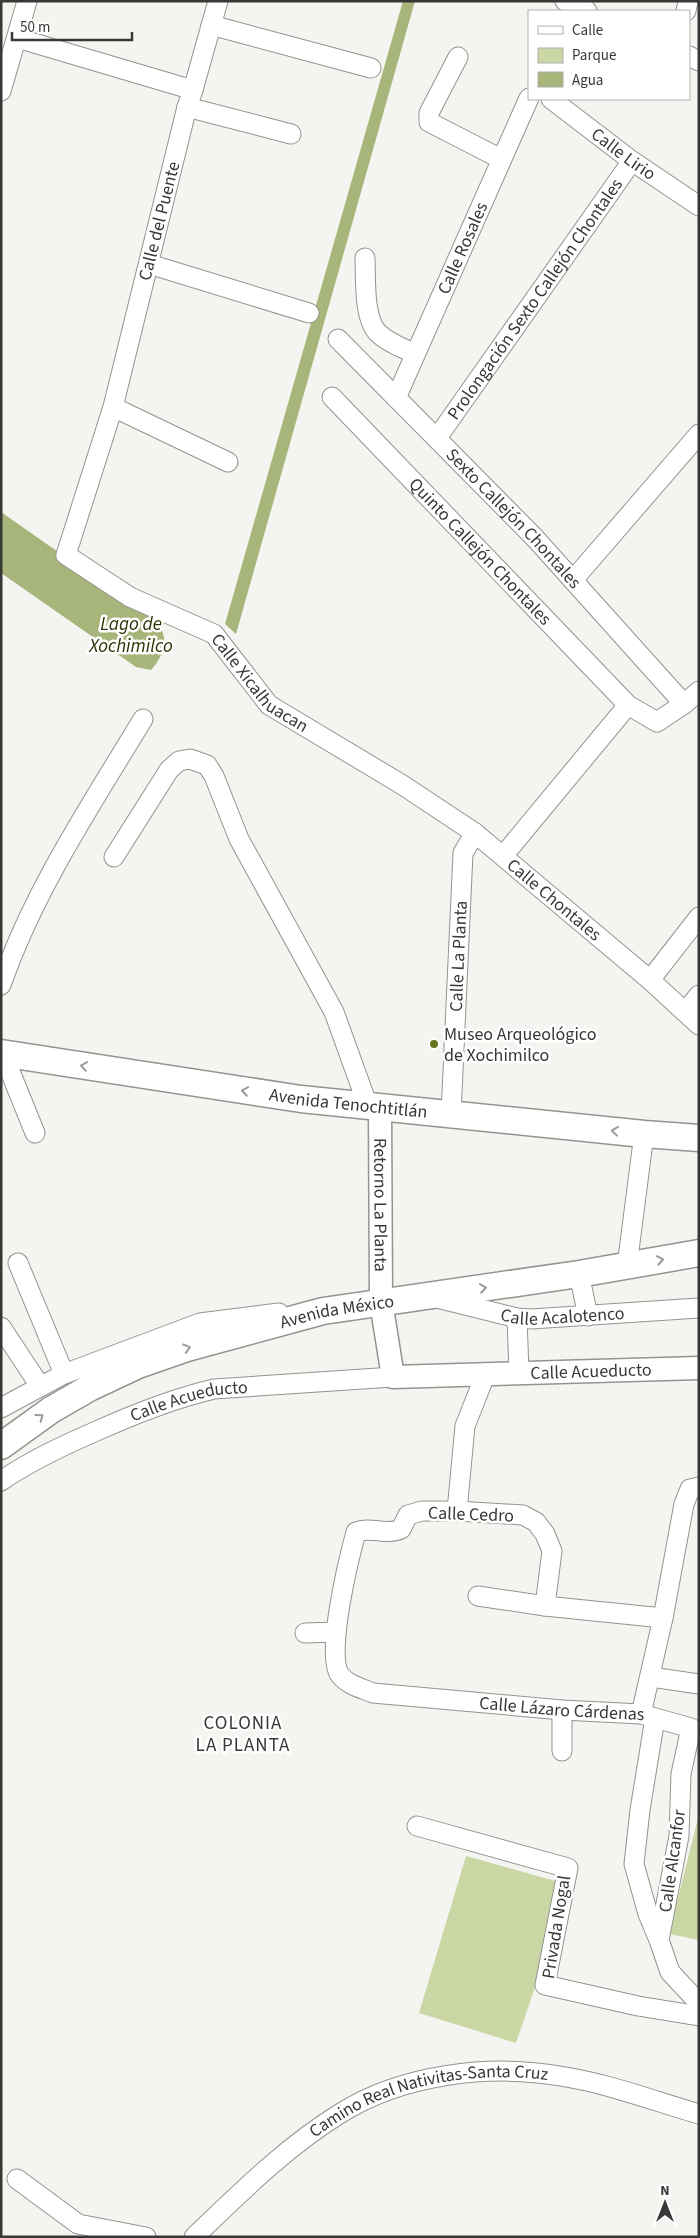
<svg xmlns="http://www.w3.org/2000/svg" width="700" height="2238" font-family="'Source Sans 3',sans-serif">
<rect width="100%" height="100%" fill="#f4f5f0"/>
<g fill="#cad7a4">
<polygon points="699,1814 699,1940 669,1934"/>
<polygon points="466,1856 570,1885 516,2043 419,2013"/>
</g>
<g fill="#a7b57a">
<polygon points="403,1 415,1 236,634 225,624"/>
<path d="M1,512L154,619C170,637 166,652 151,670L136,667L1,573Z"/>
</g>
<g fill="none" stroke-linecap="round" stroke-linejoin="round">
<g stroke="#939490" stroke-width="21">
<g id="minor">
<path id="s1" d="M218,1L193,90L187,107L113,407L66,555L130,597L214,634L269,705L401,784L475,833L650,980L699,1025"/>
<polyline points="565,1 587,11"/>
<polyline points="686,11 688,1"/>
<polyline points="211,25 371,68"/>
<polyline points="17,38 193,90"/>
<polyline points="689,56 699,61"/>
<polyline points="458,57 429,113 429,122 501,159"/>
<polyline points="1,91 27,1"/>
<path id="s2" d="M551,99L632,161L699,206"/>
<polyline points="187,107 291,134"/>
<path d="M365,258C366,278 363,318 378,333C388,343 403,348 415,354"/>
<polyline points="149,264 309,313"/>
<path id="s3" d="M338,339L534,537L684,704"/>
<path id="s4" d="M332,397L628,705L657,722L684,704L699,691"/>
<path id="s5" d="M396,398L529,98"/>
<polyline points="113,407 228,462"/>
<path id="s6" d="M437,438L632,161"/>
<polyline points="573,580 699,434"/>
<polyline points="503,856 628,705"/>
<polyline points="114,857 169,770 179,761 190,759 207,765 214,776 239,839 334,1012 368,1106"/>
<polyline points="650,980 699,917"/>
<path d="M1,985C34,890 91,805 143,719"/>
<polyline points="685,1012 699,995"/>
<polyline points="3,1054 35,1133"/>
<path id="s7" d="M451,1114L463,853L475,833"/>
<polyline points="18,1263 64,1374"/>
<polyline points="627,1266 644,1134"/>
<polyline points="579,1274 588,1316"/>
<path id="s8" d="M437,1298L517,1318L531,1319L699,1308"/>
<polyline points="517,1318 519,1372"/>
<polyline points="1,1327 40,1386"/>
<polyline points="1,1408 64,1374 200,1323 279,1313"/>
<path id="s9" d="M1,1481C30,1461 60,1447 92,1433C132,1415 171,1399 214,1389L393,1377"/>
<polyline points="457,1511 465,1426 486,1373"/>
<polyline points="478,1596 545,1606 663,1618"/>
<path id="s10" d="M545,1606L552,1551L545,1534L536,1522L523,1515L457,1511H422L408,1515L401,1529C386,1536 371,1526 356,1532C349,1558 325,1655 340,1675C348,1685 361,1688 373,1693L562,1710L641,1714L691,1728L681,1774L679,1836L659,1940L670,1972L699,2003"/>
<polyline points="305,1633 336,1632"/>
<polyline points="651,1677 699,1684"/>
<polyline points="562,1710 562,1751"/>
<polyline points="641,1714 663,1618 684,1504 690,1489 699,1487"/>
<polyline points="655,1718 640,1810 634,1864 648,1914 659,1940"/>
<polyline points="417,1826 568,1868 545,1985 638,2006 699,2016"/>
<polyline points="17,2179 78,2224 146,2237"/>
<path id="s11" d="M194,2237C240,2193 287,2146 341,2113C403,2074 490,2064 560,2076C607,2083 654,2101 699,2114"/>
</g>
</g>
<g stroke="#939490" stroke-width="25">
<g id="tertiary">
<path id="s12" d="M380,1107L381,1302L393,1377L699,1368"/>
</g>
</g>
<g stroke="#939490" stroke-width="29">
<g id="secondary">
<path id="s13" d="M1,1053L301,1099L644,1134L699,1138"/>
<path id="s14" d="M1,1446L51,1410L91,1387L138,1365L187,1348L323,1311L579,1274L699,1253"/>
</g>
</g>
<use href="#minor" stroke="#fff" stroke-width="19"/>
<use href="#tertiary" stroke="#fff" stroke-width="22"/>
<use href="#secondary" stroke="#fff" stroke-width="26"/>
</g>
<defs><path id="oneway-chevron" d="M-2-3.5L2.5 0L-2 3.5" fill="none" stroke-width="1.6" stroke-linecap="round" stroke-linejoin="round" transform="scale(1.25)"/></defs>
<g stroke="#9c9c9a">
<use href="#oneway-chevron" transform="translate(84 1066) rotate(-171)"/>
<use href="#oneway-chevron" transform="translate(245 1091) rotate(-171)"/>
<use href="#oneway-chevron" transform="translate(615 1131) rotate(-174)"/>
<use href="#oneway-chevron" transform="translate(660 1260) rotate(-10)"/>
<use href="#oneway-chevron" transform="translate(483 1288) rotate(-8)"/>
<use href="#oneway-chevron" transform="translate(187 1348) rotate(-17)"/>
<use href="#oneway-chevron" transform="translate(40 1417) rotate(-36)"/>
</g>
<circle fill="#647420" stroke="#fff" stroke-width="2" cx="434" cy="1044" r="5"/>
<g text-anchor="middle" stroke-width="5" stroke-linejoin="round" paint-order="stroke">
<g font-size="18" fill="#383836" stroke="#fff">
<text dy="6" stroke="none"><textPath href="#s2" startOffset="91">Calle Lirio</textPath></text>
<text transform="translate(159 221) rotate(-76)" y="6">Calle del Puente</text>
<text dy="6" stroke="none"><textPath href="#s5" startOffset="164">Calle Rosales</textPath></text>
<text dy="6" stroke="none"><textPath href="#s6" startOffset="170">Prolongación Sexto Callejón Chontales</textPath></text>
<text dy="6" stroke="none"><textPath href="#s3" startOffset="251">Sexto Callejón Chontales</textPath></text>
<text dy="6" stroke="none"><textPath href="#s4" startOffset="214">Quinto Callejón Chontales</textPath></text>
<text dy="6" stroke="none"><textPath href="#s1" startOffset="811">Calle Xicalhuacan</textPath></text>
<text dy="6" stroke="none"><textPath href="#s1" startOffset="1179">Calle Chontales</textPath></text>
<text dy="6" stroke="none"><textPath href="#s7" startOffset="158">Calle La Planta</textPath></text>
<text dy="6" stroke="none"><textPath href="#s13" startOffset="351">Avenida Tenochtitlán</textPath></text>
<text dy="6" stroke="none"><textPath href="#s12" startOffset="98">Retorno La Planta</textPath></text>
<text dy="6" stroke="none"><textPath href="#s14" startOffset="366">Avenida México</textPath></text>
<text dy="6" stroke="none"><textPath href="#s8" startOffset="128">Calle Acalotenco</textPath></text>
<text dy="6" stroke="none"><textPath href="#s12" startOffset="469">Calle Acueducto</textPath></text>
<text dy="6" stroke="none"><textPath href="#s9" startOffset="206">Calle Acueducto</textPath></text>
<text transform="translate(471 1514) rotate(2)" y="6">Calle Cedro</text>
<text dy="6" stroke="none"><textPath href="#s10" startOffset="654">Calle Lázaro Cárdenas</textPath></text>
<text transform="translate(672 1861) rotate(-82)" y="6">Calle Alcanfor</text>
<text transform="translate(556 1927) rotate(-81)" y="6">Privada Nogal</text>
<text dy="6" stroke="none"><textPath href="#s11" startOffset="282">Camino Real Nativitas-Santa Cruz</textPath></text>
</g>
<g font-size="18" fill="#383836" stroke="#fff" text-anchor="start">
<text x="444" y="1040">Museo Arqueológico<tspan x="444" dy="21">de Xochimilco</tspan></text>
</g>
<g font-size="19" font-style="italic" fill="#2b3304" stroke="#fff">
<text x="131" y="630">Lago de<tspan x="131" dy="22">Xochimilco</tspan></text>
</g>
<g font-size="19" letter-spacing="1" fill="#383836" stroke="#fff">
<text x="243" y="1729">COLONIA<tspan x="243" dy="22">LA PLANTA</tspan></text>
</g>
</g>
<rect width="700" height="2238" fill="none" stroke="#383836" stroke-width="5"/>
<rect x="528" y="10" width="162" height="90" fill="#ffffff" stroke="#afafaf"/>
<rect x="538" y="26" width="25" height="8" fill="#ffffff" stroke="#afafaf"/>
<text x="572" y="35" font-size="15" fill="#383836">Calle</text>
<rect x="538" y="48" width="25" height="15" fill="#cad7a4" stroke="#afafaf"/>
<text x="572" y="60" font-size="15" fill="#383836">Parque</text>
<rect x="538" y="72" width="25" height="15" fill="#a7b57a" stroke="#afafaf"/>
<text x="572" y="85" font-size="15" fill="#383836">Agua</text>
<g transform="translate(665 2203)" stroke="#ffffff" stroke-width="4" paint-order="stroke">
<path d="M0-4L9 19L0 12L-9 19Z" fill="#383836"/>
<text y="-8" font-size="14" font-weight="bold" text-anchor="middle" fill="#383836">N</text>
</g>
<path d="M12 32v8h120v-8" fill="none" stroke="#383836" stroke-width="2.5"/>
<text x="20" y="32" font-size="15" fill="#383836" stroke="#ffffff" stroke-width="4" paint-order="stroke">50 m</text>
</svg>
